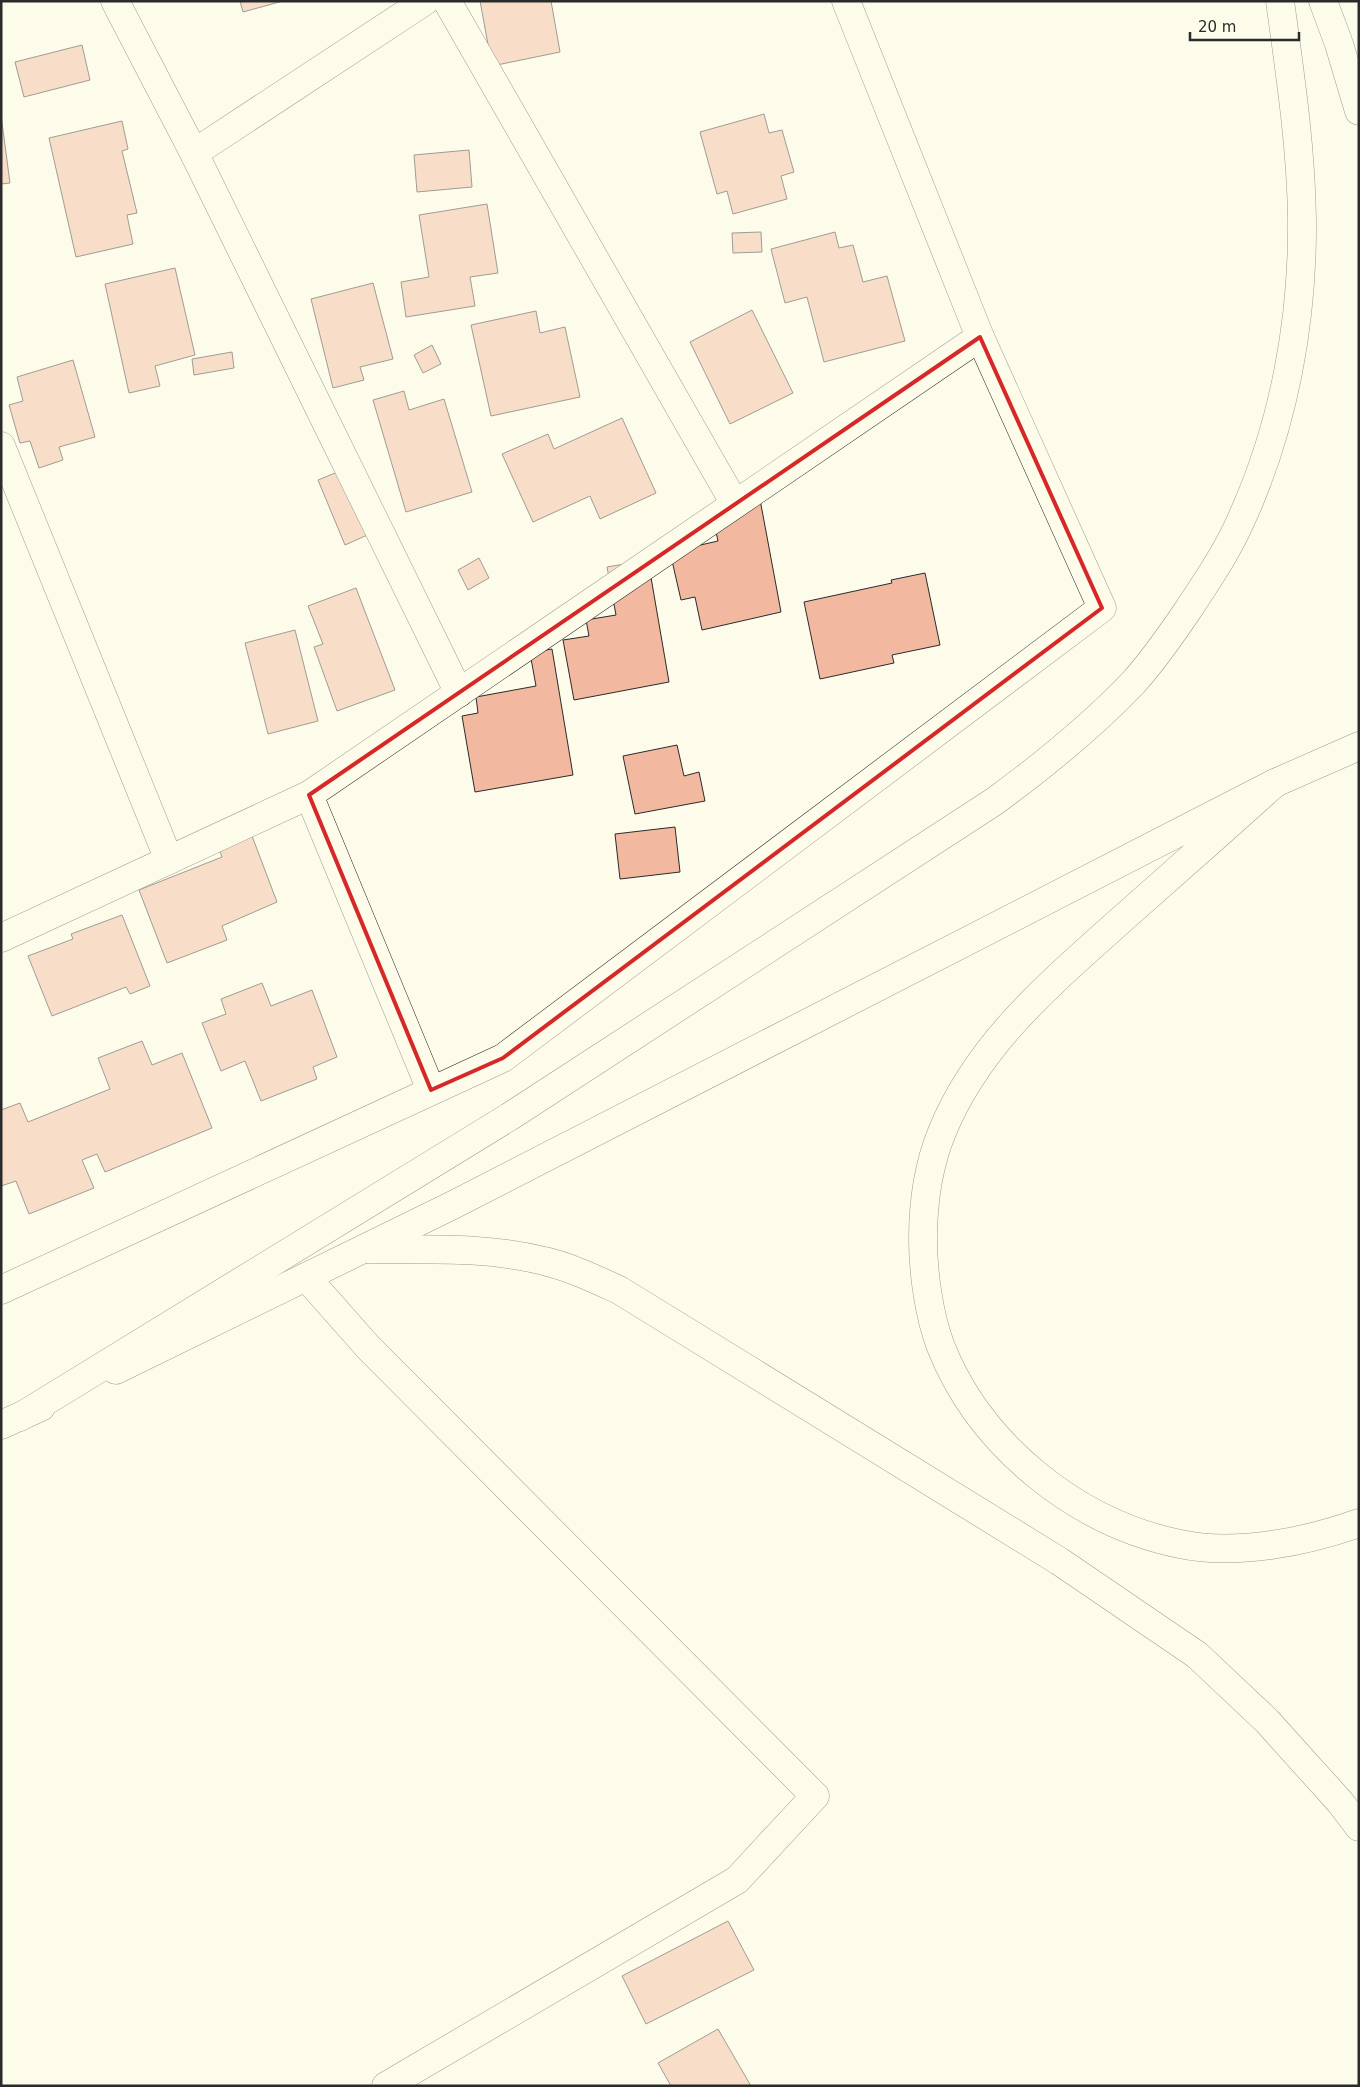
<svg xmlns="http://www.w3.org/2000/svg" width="1360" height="2087" font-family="'DejaVu Sans',sans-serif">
<rect width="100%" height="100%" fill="#fdfbea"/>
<g fill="#f2b8a0" stroke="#2b2b2b">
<polygon points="240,1 283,1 243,12"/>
<polygon points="480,1 551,1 560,52 492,66"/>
<polygon points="82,45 90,80 24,97 15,62"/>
<polygon points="764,114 769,133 782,130 794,172 781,176 787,199 733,214 727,191 717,194 700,132"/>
<polygon points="1,115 10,183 1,184"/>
<polygon points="122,121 128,149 122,151 137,213 127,215 133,244 76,257 49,138"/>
<polygon points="469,150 472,187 417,192 414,155"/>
<polygon points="487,204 498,273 470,277 475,306 406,317 401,282 429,277 419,215"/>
<polygon points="761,232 762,252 733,253 732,233"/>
<polygon points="835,232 839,248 853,245 863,282 887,276 905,341 824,362 807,297 785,303 771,249"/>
<polygon points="175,268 195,355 155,366 160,386 129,393 105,284"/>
<polygon points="373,283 393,359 360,367 364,380 333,388 311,299"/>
<polygon points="752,310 793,393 730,424 690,342"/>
<polygon points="536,311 540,333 565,327 580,397 491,416 471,325"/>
<polygon points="432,345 441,364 423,373 414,355"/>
<polygon points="232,352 234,368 194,375 192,359"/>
<polygon points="73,360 95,437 59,447 63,460 39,468 30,441 20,443 9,405 23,401 17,377"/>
<polygon points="404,391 409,410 444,399 472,492 406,512 373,400"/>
<polygon points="622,418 656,493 600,519 590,496 533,522 502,454 548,434 554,449"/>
<polygon points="345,469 372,533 345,545 318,480"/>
<polygon points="759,494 781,612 702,630 695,597 681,600 670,552 718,541 710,505"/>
<polygon points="479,558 489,578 468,590 458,570"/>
<polygon points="648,560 669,682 574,700 563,640 589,636 586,620 616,615 607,567"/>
<polygon points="925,573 940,645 892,655 894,663 820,679 804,602 892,583 891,580"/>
<polygon points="356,588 395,690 337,711 314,647 323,644 308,606"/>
<polygon points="295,630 318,721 268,734 245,643"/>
<polygon points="552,649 573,775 475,792 462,716 478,713 476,697 536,686 530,653"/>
<polygon points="677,745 684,776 699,772 705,801 635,814 623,756"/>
<polygon points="675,827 680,872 620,879 615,834"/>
<polygon points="249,828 277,902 222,926 227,940 167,963 139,890 222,857 216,841"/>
<polygon points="122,915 150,986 130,994 126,987 52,1016 28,956 73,939 71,934"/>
<polygon points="262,983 271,1006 312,990 337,1057 313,1067 317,1079 261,1101 245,1061 221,1071 202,1023 226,1014 221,999"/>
<polygon points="142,1041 152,1065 182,1053 212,1128 105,1172 97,1154 82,1160 94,1188 29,1214 16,1181 1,1186 1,1110 20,1103 28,1122 110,1089 98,1058"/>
<polygon points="728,1921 754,1970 646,2024 622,1976"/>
<polygon points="718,2029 751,2086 671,2086 658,2063"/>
</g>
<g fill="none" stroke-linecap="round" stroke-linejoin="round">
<g stroke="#2b2b2b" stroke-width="29">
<g id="minor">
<polyline points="115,1 194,153 459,693"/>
<polyline points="447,1 735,504"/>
<polyline points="194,153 425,1"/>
<polyline points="1,446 169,860"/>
<polyline points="309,795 431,1090"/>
<polyline points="1,938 309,795 980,337"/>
<polyline points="306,1277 368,1347 815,1796 737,1880 386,2086"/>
<polyline points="1,1290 503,1058 1102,608 980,337 846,1"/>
</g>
</g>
<g stroke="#2b2b2b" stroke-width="29">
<g id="major">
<polyline points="116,1370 453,1205 1275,783 1359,746"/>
<polyline points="1,1425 41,1407"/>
</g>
</g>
<g stroke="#2b2b2b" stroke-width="29">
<g id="highway">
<polyline points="1323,1 1339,44 1359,111"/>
<path d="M1275,783C1224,829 1172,875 1121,920C1051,983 978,1043 942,1132C928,1166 923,1203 923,1239C923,1272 929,1316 941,1347C980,1445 1076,1523 1180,1544C1235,1556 1306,1542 1359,1523"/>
<path d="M364,1249C424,1250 485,1246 544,1261C570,1267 595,1279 619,1290L1059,1561L1197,1655L1267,1721L1340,1802L1359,1827"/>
<path d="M20,1417L509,1117L995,801C1044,765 1091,727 1133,683C1153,661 1171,635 1188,610C1207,581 1227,552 1241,520C1284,426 1303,321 1302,219C1301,146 1290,74 1280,1"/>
</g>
</g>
<use href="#minor" stroke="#fdfbea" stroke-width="28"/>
<use href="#major" stroke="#fdfbea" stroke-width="28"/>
<use href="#highway" stroke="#fdfbea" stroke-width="28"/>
</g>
<path d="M0 0H1360V2087H0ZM980,337L1102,608L503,1058L431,1090L309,795Z" fill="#fdfbea" fill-opacity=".55" fill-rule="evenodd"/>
<path fill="none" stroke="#d62828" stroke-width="4" stroke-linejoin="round" d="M980,337L1102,608L503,1058L431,1090L309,795Z"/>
<rect width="1360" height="2087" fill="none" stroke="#2b2b2b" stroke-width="5"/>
<path d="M1190 32v8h109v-8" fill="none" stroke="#2b2b2b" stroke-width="2.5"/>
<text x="1198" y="32" font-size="15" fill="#2b2b2b" stroke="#fdfbea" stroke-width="4" paint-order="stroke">20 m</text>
</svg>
